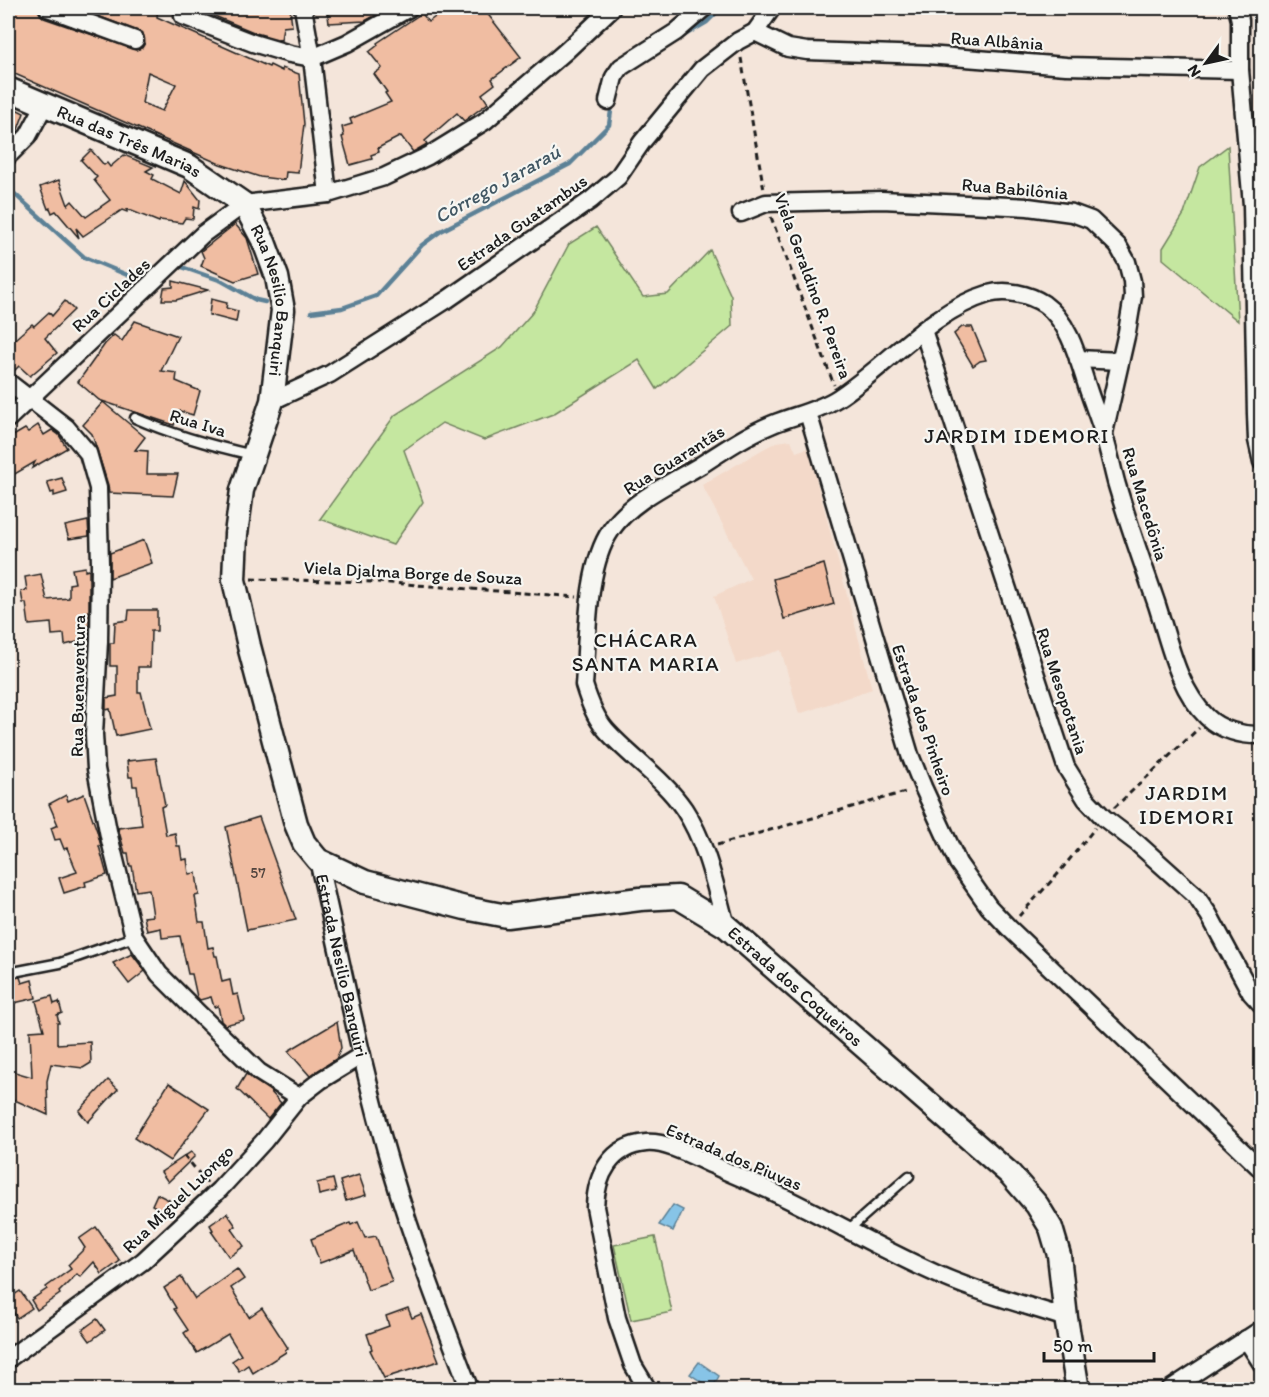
<svg xmlns="http://www.w3.org/2000/svg" width="1269" height="1397" font-family="Itim,sans-serif">
<rect width="100%" height="100%" fill="#f4e5da"/>
<filter id="ink" filterUnits="userSpaceOnUse"><feTurbulence type="fractalNoise" baseFrequency=".0167" numOctaves="2"/><feDisplacementMap in="SourceGraphic" scale="12" xChannelSelector="R" yChannelSelector="G"/><feConvolveMatrix kernelMatrix="1 2 1 2 8 2 1 2 1" color-interpolation-filters="sRGB"/></filter>
<g filter="url(#ink)">
<polygon fill="#f3d9c9" points="791,440 796,452 808,448 872,689 799,714 781,650 736,664 714,596 751,579 702,485 765,448 777,442"/>
<g fill="#c5e7a0" stroke="#70825e" stroke-width="1.5">
<polygon points="1228,146 1238,321 1163,259 1163,248 1184,214 1200,167"/>
<polygon points="596,227 643,297 668,294 710,250 731,296 732,326 657,389 639,360 553,414 484,440 442,423 404,450 423,502 393,545 320,519 395,415 502,347 533,312 569,244"/>
<polygon points="655,1237 672,1312 631,1320 614,1245"/>
</g>
<g fill="#87c4e7" stroke="#5c8196" stroke-width="1.5">
<polygon points="673,1205 683,1210 673,1231 659,1225"/>
<polygon points="699,1362 719,1376 712,1389 690,1374"/>
</g>
<g fill="none" stroke-linecap="round" stroke-linejoin="round">
<g stroke="#5c8196" stroke-width="4.5">
<polyline points="683,36 707,22 721,8"/>
<polyline points="8,188 84,257 132,277"/>
<polyline points="179,266 222,281 256,300 265,302"/>
<polyline points="311,312 342,308 376,296 422,245 441,231 570,164 609,125 612,104"/>
</g>
</g>
<g fill="#f0bda2" stroke="#1c1c1c" stroke-width="1.5" fill-rule="evenodd">
<path d="M8,8H38L40,14L44,18L136,50L142,48L145,43L143,33L77,8H158L157,17L269,67L270,65L282,71V68L299,74L304,124L298,173L286,172L285,180L260,177L220,164L8,71ZM148,72L176,84L162,111L142,103Z"/>
<polygon points="195,8 290,8 292,26 283,27 281,40 256,33"/>
<polygon points="327,8 389,8 365,21 329,23"/>
<polygon points="448,8 483,8 521,57 492,79 495,84 482,94 488,103 464,121 457,113 425,141 427,144 413,152 401,136 378,148 379,152 371,155 372,159 350,165 342,137 344,136 342,127 352,124 350,119 391,102 385,93 387,92 374,74 382,68 369,52 378,45 377,43 422,13 428,22"/>
<polygon points="8,105 24,113 17,132 8,142"/>
<polygon points="91,150 104,165 107,163 110,167 124,155 153,167 146,171 154,175 152,179 181,194 185,181 200,200 199,209 194,207 193,219 185,218 182,223 160,220 159,222 127,209 127,212 122,210 83,236 76,228 79,238 56,211 52,213 50,208 48,209 40,187 59,180 68,205 72,201 86,217 110,200 94,180 97,177 81,160"/>
<polygon points="235,224 247,238 258,274 235,281 201,266 204,258 201,251"/>
<polygon points="173,281 208,290 176,300 162,300 164,288 173,287"/>
<polygon points="211,299 227,303 226,308 238,311 236,322 209,315"/>
<polygon points="65,301 74,310 45,338 57,353 30,376 19,366 15,370 8,361 8,345 32,324 34,326 49,312 52,316"/>
<polygon points="135,321 178,336 161,371 177,373 176,381 200,391 193,415 180,411 174,425 99,400 78,382 105,344 114,335 122,341"/>
<polygon points="962,327 972,327 986,360 980,361 973,366 954,334"/>
<polygon points="103,402 145,437 135,450 148,451 147,474 178,474 173,496 109,493 108,485 92,434 83,425"/>
<polygon points="38,425 44,435 52,430 59,435 67,448 32,468 35,462 8,478 8,439 25,429 28,432"/>
<polygon points="62,478 67,492 54,496 54,492 51,493 47,482"/>
<polygon points="88,521 89,536 69,539 65,526"/>
<polygon points="144,540 152,563 110,578 110,553"/>
<polygon points="824,564 834,604 784,619 773,579"/>
<polygon points="85,567 85,571 89,570 89,639 65,645 64,634 52,635 51,623 29,625 26,603 23,603 21,591 27,590 25,577 41,574 47,600 69,598 69,584 75,583 72,569"/>
<polygon points="129,610 157,610 157,631 151,631 150,667 138,667 138,692 141,692 150,729 116,736 110,709 106,710 106,698 117,696 117,666 110,666 110,643 114,643 115,622 128,620"/>
<polygon points="156,758 165,805 161,807 166,835 175,833 177,846 180,846 182,860 187,859 189,874 196,873 199,895 195,896 199,922 204,922 208,948 213,947 215,956 217,956 222,982 230,980 233,995 238,994 244,1020 225,1025 221,1021 218,1006 214,1007 211,997 200,1000 197,997 192,974 188,974 180,936 162,938 161,928 147,931 144,917 153,916 149,889 136,891 132,866 130,866 128,853 125,853 118,828 142,825 137,786 133,786 132,777 129,777 127,761"/>
<polygon points="84,794 97,831 101,846 99,846 107,875 85,882 86,886 64,893 59,878 77,872 67,848 64,849 60,839 55,840 51,828 58,825 49,804 66,795 68,801"/>
<polygon points="259,817 296,920 247,930 226,827"/>
<polygon points="132,954 145,971 129,984 113,963"/>
<polygon points="20,977 22,983 32,980 36,998 14,1003 12,994 8,995 8,979"/>
<polygon points="52,996 54,1004 59,1002 62,1013 57,1015 59,1023 57,1023 57,1044 90,1042 91,1063 83,1068 51,1064 47,1081 48,1115 8,1097 8,1070 32,1077 30,1031 44,1030 36,1001"/>
<polygon points="337,1022 341,1048 336,1059 310,1076 288,1051"/>
<polygon points="246,1074 270,1091 281,1103 268,1119 237,1089"/>
<polygon points="108,1080 118,1089 88,1122 79,1111"/>
<polygon points="169,1083 209,1109 170,1161 134,1138"/>
<polygon points="191,1152 195,1156 168,1182 161,1172"/>
<polygon points="359,1175 366,1195 346,1201 340,1181"/>
<polygon points="333,1179 336,1191 319,1195 317,1183"/>
<polygon points="157,1194 171,1201 165,1212 152,1205"/>
<polygon points="227,1213 236,1226 232,1229 244,1246 229,1257 211,1231 213,1230 210,1225"/>
<polygon points="358,1222 365,1238 376,1236 392,1282 368,1290 354,1250 320,1263 311,1239 350,1223 351,1225"/>
<polygon points="96,1227 120,1261 102,1274 94,1262 80,1277 77,1274 59,1292 60,1294 37,1310 31,1300 47,1289 46,1287 71,1269 68,1265 85,1248 79,1239"/>
<polygon points="237,1269 244,1279 231,1288 249,1317 262,1308 288,1348 285,1350 286,1352 253,1373 248,1365 239,1371 232,1361 241,1355 228,1334 197,1353 184,1333 188,1330 174,1309 176,1308 164,1288 181,1277 195,1299"/>
<polygon points="20,1291 32,1308 17,1318 8,1304 8,1299"/>
<polygon points="408,1308 412,1318 421,1314 439,1361 384,1378 370,1350 372,1349 367,1334 389,1326 386,1316"/>
<polygon points="97,1319 105,1330 90,1341 82,1330"/>
</g>
<g fill="none" stroke-linecap="round" stroke-linejoin="round">
<g stroke="#1c1c1c" stroke-width="13">
<g id="lane">
<path d="M135,418C173,435 213,446 253,455"/>
<polyline points="8,973 60,963 134,937"/>
<polyline points="848,1230 909,1176"/>
</g>
</g>
<g stroke="#1c1c1c" stroke-width="21">
<g id="street">
<polyline points="48,8 135,40"/>
<polyline points="303,8 312,58 328,194"/>
<polyline points="1237,8 1240,20 1240,70 1252,205 1256,414 1257,440 1262,462"/>
<polyline points="183,16 253,43 290,54 312,58 347,43 409,8"/>
<polyline points="755,32 788,48 807,51 927,55 1066,66 1240,70"/>
<polyline points="608,101 614,77 621,67 676,32 704,8"/>
<polyline points="8,156 28,136 45,104"/>
<polyline points="741,213 766,203 882,200 1028,207 1072,213 1091,220 1118,246 1127,262 1132,281 1133,296 1127,332 1104,433"/>
<polyline points="923,330 1066,767 1086,799 1104,818 1137,843 1196,896 1209,915 1251,993 1262,1005"/>
<polyline points="1078,359 1120,361"/>
<polyline points="8,382 66,427 88,453 98,488 100,563 99,641 94,734 96,769 109,836 134,937 159,974 197,1012 259,1072 299,1097"/>
<polyline points="272,401 330,374 448,299 591,200 618,177 642,142 702,69 738,41 755,32 772,8"/>
<polyline points="808,413 910,755 923,787 958,863 989,907 1009,928 1262,1170"/>
<polyline points="8,419 203,234 244,204 328,194 384,177 428,156 485,121 566,51 612,8"/>
<path id="s1" d="M318,860C342,964 362,1069 392,1171C414,1245 442,1318 470,1390"/>
<path d="M726,926C715,886 707,844 684,809C663,778 631,758 606,730C595,718 589,701 584,685C588,639 585,568 611,530C632,500 671,483 701,465C724,450 748,434 773,424C795,415 818,411 838,398C886,367 931,311 988,294C1006,289 1029,294 1044,304C1071,323 1079,363 1089,392C1094,407 1100,421 1104,436C1109,451 1112,467 1116,482C1128,523 1143,564 1157,605C1169,642 1178,689 1207,717C1220,730 1243,736 1262,735"/>
<polyline points="1246,1339 1262,1364"/>
<polyline points="8,1359 143,1261 219,1190 264,1141 299,1097 321,1080 362,1055"/>
<path d="M648,1390L633,1365L617,1318L595,1207C596,1175 611,1146 646,1143C667,1141 696,1158 715,1166C736,1176 757,1184 777,1194C828,1218 877,1247 928,1270C972,1291 1020,1303 1066,1318"/>
<polyline points="1169,1390 1262,1329"/>
</g>
</g>
<g stroke="#1c1c1c" stroke-width="27">
<g id="secondary">
<path id="s2" d="M8,89L189,166L244,204L264,242L277,277L283,310L272,401L242,490L236,534L234,580L249,646L296,824L304,843L318,860L365,882L465,908L507,916L640,899L678,897L726,926L1010,1174L1037,1205L1051,1228L1059,1255L1066,1318L1078,1390"/>
</g>
</g>
<g stroke="#1c1c1c" stroke-width="3" stroke-dasharray="6 4.5" stroke-linecap="butt">
<polyline points="741,58 764,190"/>
<polyline points="771,217 834,385"/>
<polyline points="251,579 377,582 577,597"/>
<polyline points="1114,808 1199,728"/>
<polyline points="717,845 909,791"/>
<polyline points="1019,916 1057,875 1095,828"/>
<polyline points="184,1155 207,1183"/>
</g>
<use href="#lane" stroke="#f6f6f2" stroke-width="8"/>
<use href="#street" stroke="#f6f6f2" stroke-width="16"/>
<use href="#secondary" stroke="#f6f6f2" stroke-width="22"/>
</g>
</g>
<g text-anchor="middle" stroke-width="4.5" stroke-linejoin="round" paint-order="stroke">
<g font-size="15" fill="#51443e">
<text x="258" y="878">57</text>
</g>
<g font-size="18" fill="#1c1c1c" stroke="#f6f6f2">
<text transform="translate(997 41) rotate(4)" y="6">Rua Albânia</text>
<text dy="6" stroke="none"><textPath href="#s2" startOffset="132">Rua das Três Marias</textPath></text>
<text transform="translate(1015 189) rotate(5)" y="6">Rua Babilônia</text>
<text transform="translate(522 223) rotate(-35)" y="6">Estrada Guatambus</text>
<text transform="translate(813 286) rotate(70)" y="6">Viela Geraldino R. Pereira</text>
<text transform="translate(111 295) rotate(-43)" y="6">Rua Ciclades</text>
<text dy="6" stroke="none"><textPath href="#s2" startOffset="366">Rua Nesilio Banquiri</textPath></text>
<text transform="translate(198 423) rotate(17)" y="6">Rua Iva</text>
<text transform="translate(674 460) rotate(-32)" y="6">Rua Guarantãs</text>
<text transform="translate(1145 504) rotate(73)" y="6">Rua Macedônia</text>
<text transform="translate(413 573) rotate(3)" y="6">Viela Djalma Borge de Souza</text>
<text transform="translate(78 686) rotate(-89)" y="6">Rua Buenaventura</text>
<text transform="translate(1062 691) rotate(72)" y="6">Rua Mesopotania</text>
<text transform="translate(923 720) rotate(71)" y="6">Estrada dos Pinheiro</text>
<text dy="6" stroke="none"><textPath href="#s1" startOffset="108">Estrada Nesilio Banquiri</textPath></text>
<text dy="6" stroke="none"><textPath href="#s2" startOffset="1466">Estrada dos Coqueiros</textPath></text>
<text transform="translate(734 1157) rotate(23)" y="6">Estrada dos Piuvas</text>
<text transform="translate(178 1199) rotate(-44)" y="6">Rua Miguel Luongo</text>
</g>
<g font-size="20" font-style="italic" fill="#415763" stroke="#f6f6f2">
<text transform="translate(497 184) rotate(-29)" y="7">Córrego Jararaú</text>
</g>
<g font-size="21" letter-spacing="1.5" fill="#1c1c1c" stroke="#f6f6f2">
<text x="1017" y="443">JARDIM IDEMORI</text>
<text x="646" y="647">CHÁCARA<tspan x="646" dy="24">SANTA MARIA</tspan></text>
<text x="1187" y="800">JARDIM<tspan x="1187" dy="24">IDEMORI</tspan></text>
</g>
</g>
<rect width="1269" height="1397" fill="none" stroke="#f6f6f2" stroke-width="30"/>
<rect x="15" y="15" width="1239" height="1367" fill="none" stroke="#1c1c1c" stroke-width="2" filter="url(#ink)"/>
<g transform="translate(1206 63) rotate(237)" stroke="#f6f6f2" stroke-width="4.5" paint-order="stroke">
<path d="M0-4.5L10 22L0 15L-10 22Z" fill="#1c1c1c"/>
<text y="-9" font-size="16" font-weight="bold" text-anchor="middle" fill="#1c1c1c">N</text>
</g>
<path d="M1044 1352v9h110v-9" fill="none" stroke="#1c1c1c" stroke-width="3"/>
<text x="1053" y="1352" font-size="18" fill="#1c1c1c" stroke="#f6f6f2" stroke-width="4.5" paint-order="stroke">50 m</text>
</svg>
